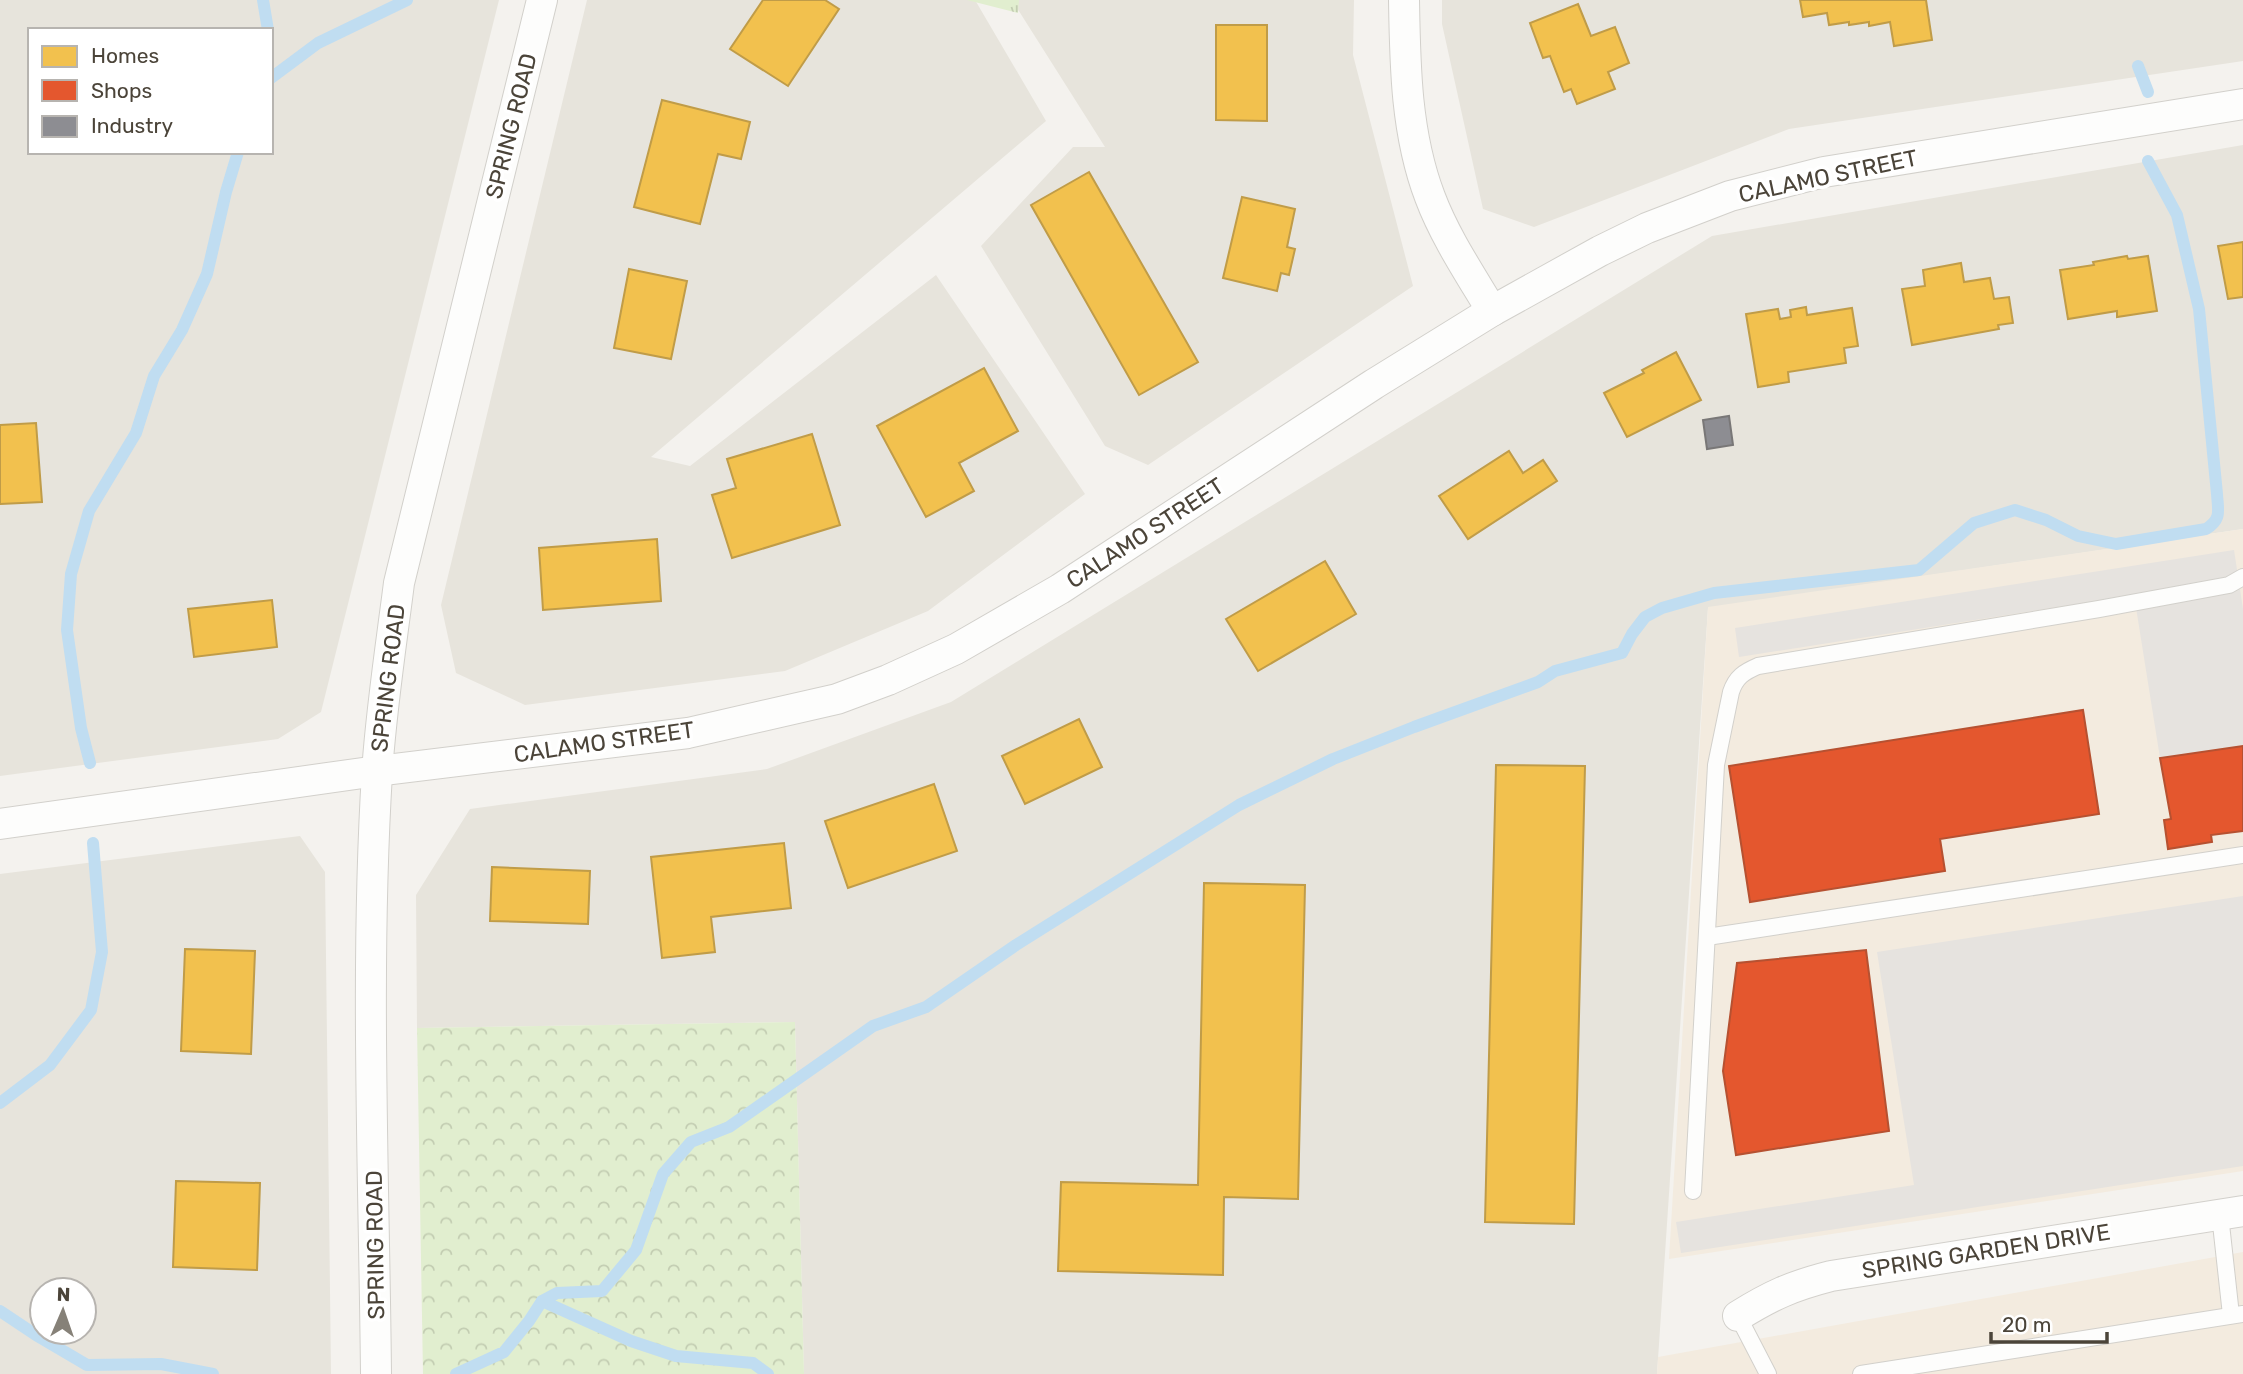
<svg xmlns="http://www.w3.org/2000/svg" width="2243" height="1374" font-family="Rubik,sans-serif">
<defs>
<pattern id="grass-tufts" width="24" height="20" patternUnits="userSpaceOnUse" patternTransform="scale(1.75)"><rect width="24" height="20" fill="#e1eecf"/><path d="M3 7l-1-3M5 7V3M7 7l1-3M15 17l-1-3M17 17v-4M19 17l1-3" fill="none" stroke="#c3cdb2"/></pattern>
<pattern id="forest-crowns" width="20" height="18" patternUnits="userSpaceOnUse" patternTransform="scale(1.75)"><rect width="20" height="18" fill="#e1eecf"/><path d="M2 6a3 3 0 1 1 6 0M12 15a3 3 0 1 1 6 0" fill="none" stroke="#c3cdb2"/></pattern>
</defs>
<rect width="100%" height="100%" fill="#f4f2ee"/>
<g fill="#e7e4dc" fill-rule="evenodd">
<path d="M0,0H499L321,712L278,739L0,776ZM30,30H271V152H30Z"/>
<polygon points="587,0 975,0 1046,121 651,457 690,466 936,275 1085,494 928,611 785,671 525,705 456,673 441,605"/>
<polygon points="1018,0 1354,0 1353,55 1413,286 1148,465 1105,446 981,246 1073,147 1105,147 1017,8"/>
<polygon points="1442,0 2243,0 2243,61 1789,129 1534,227 1483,209 1442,24"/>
<polygon points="2243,145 2243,529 1708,608 1657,1374 804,1374 795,1022 417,1028 416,895 470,809 767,769 951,702 1712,236"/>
<path d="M300,836L325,872L331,1374H0V874ZM42,1290H84V1332H42Z"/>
</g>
<g fill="#f3ebdf">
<polygon points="2243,529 2243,1171 1669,1259 1708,607"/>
<polygon points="2243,1252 2243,1374 1657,1374 1658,1357"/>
</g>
<polygon fill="url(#grass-tufts)" points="967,0 1019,0 1018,13"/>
<polygon fill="url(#forest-crowns)" points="795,1022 804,1374 423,1374 417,1028"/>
<g fill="#e6e3df">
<polygon points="2234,550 2243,609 2243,746 2160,758 2134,595 1739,657 1735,628"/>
<polygon points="2243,896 2243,1166 1681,1253 1676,1222 1914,1185 1877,952"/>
</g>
<g fill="#f2c14e" stroke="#c09c48" stroke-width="2">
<polygon points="763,0 825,0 839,9 788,86 730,49"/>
<polygon points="1800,0 1926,0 1932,40 1894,46 1890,22 1869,26 1869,22 1849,25 1849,22 1829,25 1827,13 1803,17"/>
<polygon points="1578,4 1591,36 1615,27 1629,63 1608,72 1615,89 1577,104 1571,89 1564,92 1550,56 1543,58 1530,23"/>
<polygon points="1216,25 1267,25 1267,121 1216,120"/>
<polygon points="662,100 750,122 741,159 718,154 700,224 634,207"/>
<polygon points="1089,172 1198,362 1139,395 1031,205"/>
<polygon points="1242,197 1295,209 1287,247 1295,249 1289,275 1281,273 1277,291 1223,278"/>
<polygon points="2243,242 2243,297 2228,299 2218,246"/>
<polygon points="2127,256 2128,259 2148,256 2157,311 2117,317 2117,311 2068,319 2060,270 2094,265 2093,262"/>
<polygon points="1961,263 1964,282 1990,278 1994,299 2009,297 2013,323 1998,325 1999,329 1912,345 1902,289 1925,286 1923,270"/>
<polygon points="629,269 687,281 671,359 614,348"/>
<polygon points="1806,307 1807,315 1852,308 1858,346 1844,348 1846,363 1788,372 1789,382 1758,387 1746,314 1778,309 1780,319 1791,317 1790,310"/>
<polygon points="1676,352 1701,400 1627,437 1604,393 1644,373 1642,370"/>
<polygon points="984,368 1018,431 959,463 974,491 926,517 877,426"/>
<polygon points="36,423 42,502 0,504 0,425"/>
<polygon points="812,434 840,525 732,558 712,495 736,488 727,459"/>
<polygon points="1509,451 1523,473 1543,460 1557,481 1468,539 1439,496"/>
<polygon points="657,539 661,601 543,610 539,548"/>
<polygon points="1325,561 1356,614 1258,671 1226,619"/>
<polygon points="272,600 277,647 194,657 188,609"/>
<polygon points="1079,719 1102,767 1025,804 1002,756"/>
<polygon points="1496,765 1585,766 1574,1224 1485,1222"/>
<polygon points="934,784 957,851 848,888 825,821"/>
<polygon points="784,843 791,908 711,917 715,952 662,958 651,857"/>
<polygon points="492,867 590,871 588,924 490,921"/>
<polygon points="1204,883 1305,885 1298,1199 1224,1197 1223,1275 1058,1271 1061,1182 1198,1185"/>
<polygon points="185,949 255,951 251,1054 181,1051"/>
<polygon points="176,1181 260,1183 257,1270 173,1267"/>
</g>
<g fill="#e4572e" stroke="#b65131" stroke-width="2">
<polygon points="2083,710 2099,814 1940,839 1945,871 1750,902 1729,766"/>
<polygon points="2243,746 2243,831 2211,835 2212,842 2168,849 2164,820 2171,819 2160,758"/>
<polygon points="1866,950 1889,1131 1736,1155 1723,1071 1737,963"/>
</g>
<polygon fill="#8d8d92" stroke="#797777" stroke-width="2" points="1729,416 1733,445 1707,449 1703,420"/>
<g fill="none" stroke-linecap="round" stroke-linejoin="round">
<g stroke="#c0ddf1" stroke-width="12">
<polyline points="263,0 268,30"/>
<polyline points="2138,66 2148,92"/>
<polyline points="271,78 318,43 407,0"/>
<polyline points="90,763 81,728 67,630 71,574 89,511 136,433 154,376 182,330 207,274 226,192 238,152"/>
<polyline points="0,1103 50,1065 91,1010 102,952 93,843"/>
<polyline points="542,1301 631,1341 676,1356 753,1363 768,1374"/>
<polyline points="0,1311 36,1335 87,1365 161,1364 213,1374"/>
<path d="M456,1374L504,1352L529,1321L542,1301L557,1293L602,1291L636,1250L663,1174L691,1142L729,1127L873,1026L926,1007L1016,945L1239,805L1333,759L1414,727L1538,682L1555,671L1622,653L1632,634L1645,617L1662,608L1714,593L1919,570L1974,523L2015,510L2046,520L2078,536L2116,544L2206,529C2222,519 2218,511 2217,494L2199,309L2177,215L2148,161"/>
</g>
<g stroke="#d2d0cb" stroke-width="18">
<g id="lane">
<polyline points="1707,937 2243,855"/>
<path d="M1693,1191L1716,765L1731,692C1736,677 1744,672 1758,666L2099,609L2229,585L2243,577"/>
<polyline points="2220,1215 2231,1315"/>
<polyline points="1738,1316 1768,1374"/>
<polyline points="1861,1374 2243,1314"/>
</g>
</g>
<g stroke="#d2d0cb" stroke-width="32">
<g id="street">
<path d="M1404,0C1405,66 1406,134 1430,197C1445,237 1470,274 1492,311"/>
<polyline points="0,824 377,771 688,733 837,699 888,680 956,649 1060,589 1374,384 1492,311 1600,251 1647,228 1730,196 1824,172 2243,104"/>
<path d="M1738,1316C1772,1295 1792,1286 1831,1276L2243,1211"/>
<path d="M376,1374C374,1175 365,971 377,773C381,710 391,646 399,583L542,0"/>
</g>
</g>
<use href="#lane" stroke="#fdfdfc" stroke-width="16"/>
<use href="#street" stroke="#fdfdfc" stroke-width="30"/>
</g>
<g text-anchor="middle" stroke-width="7" stroke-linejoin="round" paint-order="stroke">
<g font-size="23" fill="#4b4439" stroke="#fff">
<text transform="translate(511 126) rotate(-76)" y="8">SPRING ROAD</text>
<text transform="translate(1828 176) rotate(-12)" y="8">CALAMO STREET</text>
<text transform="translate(1145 533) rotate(-33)" y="8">CALAMO STREET</text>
<text transform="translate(388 678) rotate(-83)" y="8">SPRING ROAD</text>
<text transform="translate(604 742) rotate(-8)" y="8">CALAMO STREET</text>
<text transform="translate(375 1245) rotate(-91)" y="8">SPRING ROAD</text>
<text transform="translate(1986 1251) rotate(-9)" y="8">SPRING GARDEN DRIVE</text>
</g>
</g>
<rect x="28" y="28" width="245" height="126" fill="#ffffff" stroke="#b7b4b0" stroke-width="2"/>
<rect x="42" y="46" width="35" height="21" fill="#f2c14e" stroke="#b7b4b0" stroke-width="2"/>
<text x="91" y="63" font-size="21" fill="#4b4439">Homes</text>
<rect x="42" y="80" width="35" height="21" fill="#e4572e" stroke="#b7b4b0" stroke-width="2"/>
<text x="91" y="98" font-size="21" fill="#4b4439">Shops</text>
<rect x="42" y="116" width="35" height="21" fill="#8d8d92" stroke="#b7b4b0" stroke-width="2"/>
<text x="91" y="133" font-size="21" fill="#4b4439">Industry</text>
<g transform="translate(63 1311) rotate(2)"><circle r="33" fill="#ffffff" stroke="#b7b4b0" stroke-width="2"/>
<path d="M0-5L12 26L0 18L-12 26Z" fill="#868178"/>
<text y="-10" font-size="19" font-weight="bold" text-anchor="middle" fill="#4b4439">N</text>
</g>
<path d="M1991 1332v10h116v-10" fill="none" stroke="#4b4439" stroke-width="3.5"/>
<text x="2002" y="1332" font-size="21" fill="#4b4439" stroke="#ffffff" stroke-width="5" paint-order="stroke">20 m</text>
</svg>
